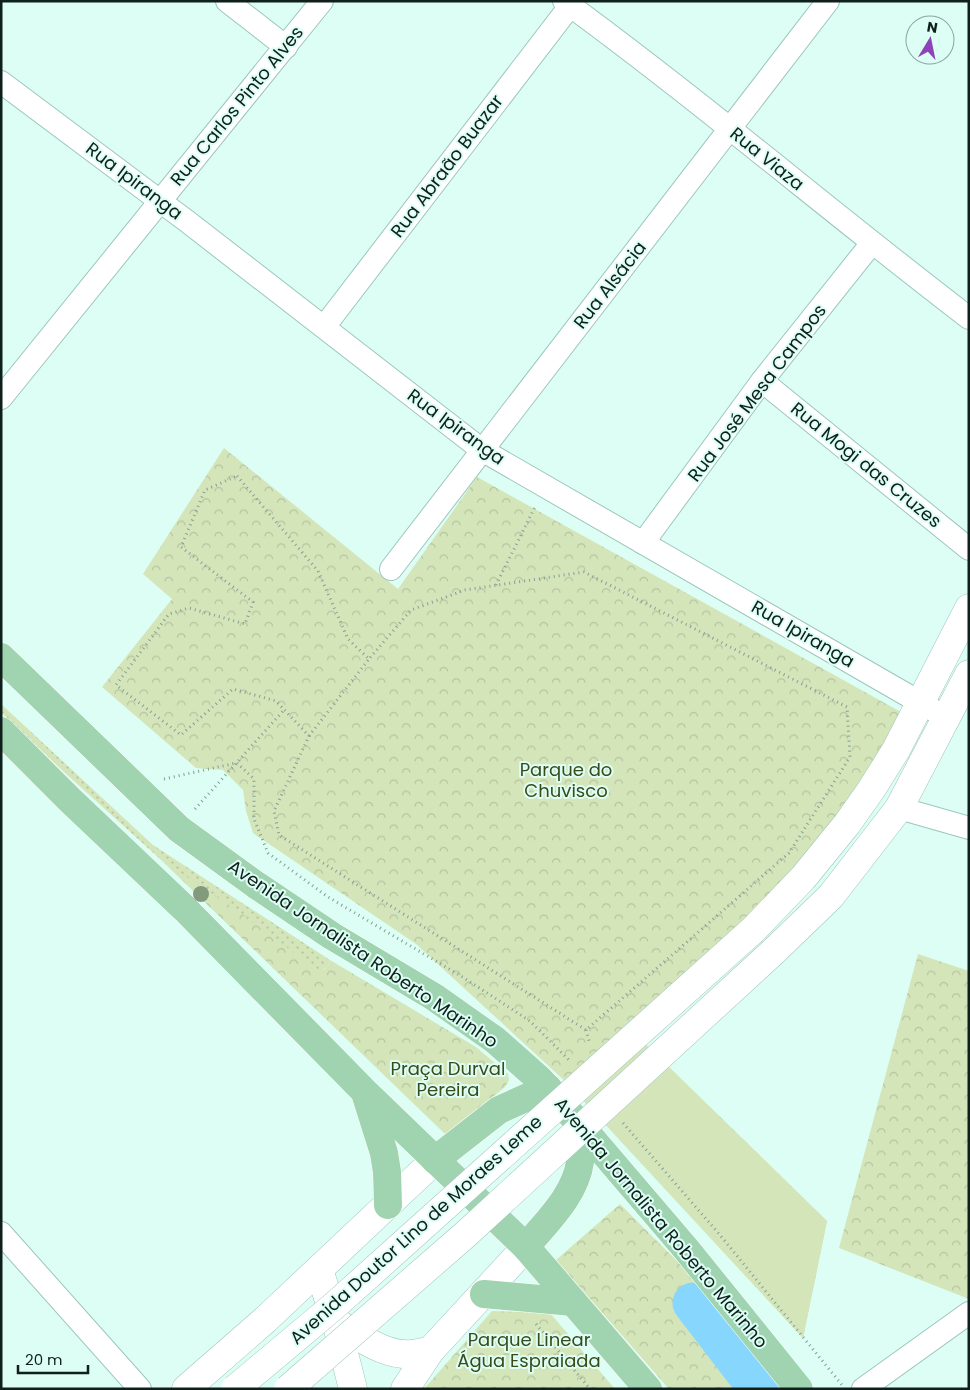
<svg xmlns="http://www.w3.org/2000/svg" width="970" height="1390" font-family="Poppins,sans-serif">
<defs>
<pattern id="grass-dots" width="8" height="8" patternUnits="userSpaceOnUse" patternTransform="scale(1.25)"><rect width="8" height="8" fill="#d4e5ba"/><path d="M2 2h.1M6 6h.1" fill="none" stroke="#b5c49f" stroke-width="1.8" stroke-linecap="round"/></pattern>
<pattern id="park-crowns" width="20" height="18" patternUnits="userSpaceOnUse" patternTransform="scale(1.25)"><rect width="20" height="18" fill="#d4e5ba"/><path d="M2 6a3 3 0 1 1 6 0M12 15a3 3 0 1 1 6 0" fill="none" stroke="#b5c49f"/></pattern>
</defs>
<rect width="100%" height="100%" fill="#dcfef5"/>
<polygon fill="url(#grass-dots)" points="1,704 153,845 330,960 328,966 323,970 317,970 160,859 63,771 1,712"/>
<g fill="url(#park-crowns)">
<polygon points="224,448 398,589 477,477 901,712 888,741 799,874 626,1025 827,1221 803,1338 567,1083 416,944 253,833 246,811 243,790 223,770 196,768 102,687 172,599 143,574"/>
<polygon points="160,859 244,915 317,970 324,970 328,966 330,960 476,1047 508,1074 509,1080 505,1087 446,1135"/>
<polygon points="918,954 969,971 969,1299 839,1248"/>
<polygon points="620,1204 707,1291 683,1314 745,1389 669,1389 556,1260"/>
<polygon points="492,1311 550,1313 615,1389 424,1389"/>
</g>
<polygon fill="#d4e5ba" points="625,1025 827,1221 803,1338 567,1083"/>
<g fill="none" stroke-linecap="round" stroke-linejoin="round">
<polyline stroke="#87d6fe" stroke-width="41" points="693,1303 759,1389"/>
<g stroke="#9dc6bc" stroke-width="24">
<g id="street">
<polyline points="227,1 286,47"/>
<path d="M564,1C702,102 833,214 969,318"/>
<polyline points="1,82 188,222 482,450 947,718"/>
<polyline points="324,327 570,6"/>
<polyline points="762,381 969,549"/>
<polyline points="1,398 322,1"/>
<polyline points="643,543 762,381 872,243"/>
<polyline points="391,569 828,1"/>
<polyline points="899,808 969,828"/>
<polyline points="1,1233 140,1389"/>
<polyline points="863,1389 969,1313"/>
</g>
</g>
<g stroke="#9dc6bc" stroke-width="29">
<g id="secondary">
<polyline points="753,930 803,878 847,824 871,790 896,750 969,608"/>
<polyline points="773,952 831,896 899,808 969,674"/>
<polyline points="319,1270 336,1322 353,1389"/>
<path d="M336,1322C356,1334 378,1352 403,1354C411,1355 421,1352 430,1351"/>
<polyline points="186,1389 265,1320 435,1160"/>
<polyline points="405,1389 430,1351 526,1247"/>
</g>
</g>
<g stroke="#fff" stroke-width="29">
<g id="primary">
<polyline points="1,657 179,829 256,885 332,936 434,997 495,1040 539,1079 569,1112 686,1249 799,1389"/>
<polyline points="1,731 70,800 185,909 365,1092 526,1247 648,1389"/>
<polyline points="366,1096 384,1153 387,1172 388,1205"/>
<polyline points="435,1160 499,1110 548,1088"/>
<path d="M526,1247C546,1222 575,1196 580,1162C581,1150 579,1136 579,1123"/>
<polyline points="484,1294 573,1302"/>
</g>
</g>
<g stroke="#849e97" stroke-width="3" stroke-dasharray="1 4" stroke-linecap="butt">
<polygon points="237,476 318,571 348,639 369,659 411,610 465,590 584,572 847,707 850,757 789,853 586,1030 279,835 274,811 309,736 276,701 233,689 181,735 116,685 169,614 189,608 245,624 253,602 181,547 205,490"/>
<polyline points="496,585 536,505"/>
<polyline points="309,736 369,659"/>
<polyline points="237,763 254,779 254,819 268,853 328,897 461,976 530,1021 570,1061"/>
<polyline points="164,779 236,763"/>
<polyline points="195,809 284,710"/>
<polyline points="586,1030 590,1044"/>
<polyline points="623,1123 720,1235 842,1385"/>
<polyline points="536,1324 590,1389"/>
</g>
<use href="#street" stroke="#fff" stroke-width="22"/>
<use href="#secondary" stroke="#fff" stroke-width="28"/>
<use href="#primary" stroke="#a0d4b0" stroke-width="28"/>
<g stroke="#9dc6bc" stroke-width="29" stroke-linecap="butt">
<g id="secondary-bridge">
<polyline points="235,1389 334,1306 753,930"/>
<polyline points="288,1389 466,1234 773,952"/>
</g>
</g>
<use href="#secondary-bridge" stroke="#fff" stroke-width="28"/>
</g>
<circle fill="#839b7c" cx="201" cy="894" r="8"/>
<g text-anchor="middle" stroke-width="4" stroke-linejoin="round" paint-order="stroke">
<g font-size="18" fill="#0f1f1b" stroke="#dcfef5">
<text transform="translate(237 106) rotate(-51)" y="6">Rua Carlos Pinto Alves</text>
<text transform="translate(767 159) rotate(39)" y="6">Rua Viaza</text>
<text transform="translate(447 166) rotate(-53)" y="6">Rua Abraão Buazar</text>
<text transform="translate(134 181) rotate(37)" y="6">Rua Ipiranga</text>
<text transform="translate(610 285) rotate(-52)" y="6">Rua Alsácia</text>
<text transform="translate(757 393) rotate(-53)" y="6">Rua José Mesa Campos</text>
<text transform="translate(456 427) rotate(36)" y="6">Rua Ipiranga</text>
<text transform="translate(866 465) rotate(39)" y="6">Rua Mogi das Cruzes</text>
<text transform="translate(803 634) rotate(30)" y="6">Rua Ipiranga</text>
<text transform="translate(363 954) rotate(34)" y="6">Avenida Jornalista Roberto Marinho</text>
<text transform="translate(661 1223) rotate(50)" y="6">Avenida Jornalista Roberto Marinho</text>
<text transform="translate(416 1230) rotate(-42)" y="6">Avenida Doutor Lino de Moraes Leme</text>
</g>
<g font-size="18" fill="#3a4a19" stroke="#dcfef5">
<text x="566" y="776">Parque do<tspan x="566" dy="21">Chuvisco</tspan></text>
<text x="448" y="1075">Praça Durval<tspan x="448" dy="21">Pereira</tspan></text>
<text x="529" y="1346">Parque Linear<tspan x="529" dy="21">Água Espraiada</tspan></text>
</g>
</g>
<rect width="970" height="1390" fill="none" stroke="#0f1f1b" stroke-width="5"/>
<g transform="translate(930 40) rotate(10)"><circle r="24" fill="#dcfef5" stroke="#8aa59e"/>
<path d="M0-4L9 19L0 12L-9 19Z" fill="#8d44b7"/>
<text y="-8" font-size="14" font-weight="bold" text-anchor="middle" fill="#0f1f1b">N</text>
</g>
<path d="M18 1365v8h70v-8" fill="none" stroke="#0f1f1b" stroke-width="2.5"/>
<text x="25" y="1365" font-size="15" fill="#0f1f1b" stroke="#dcfef5" stroke-width="4" paint-order="stroke">20 m</text>
</svg>
